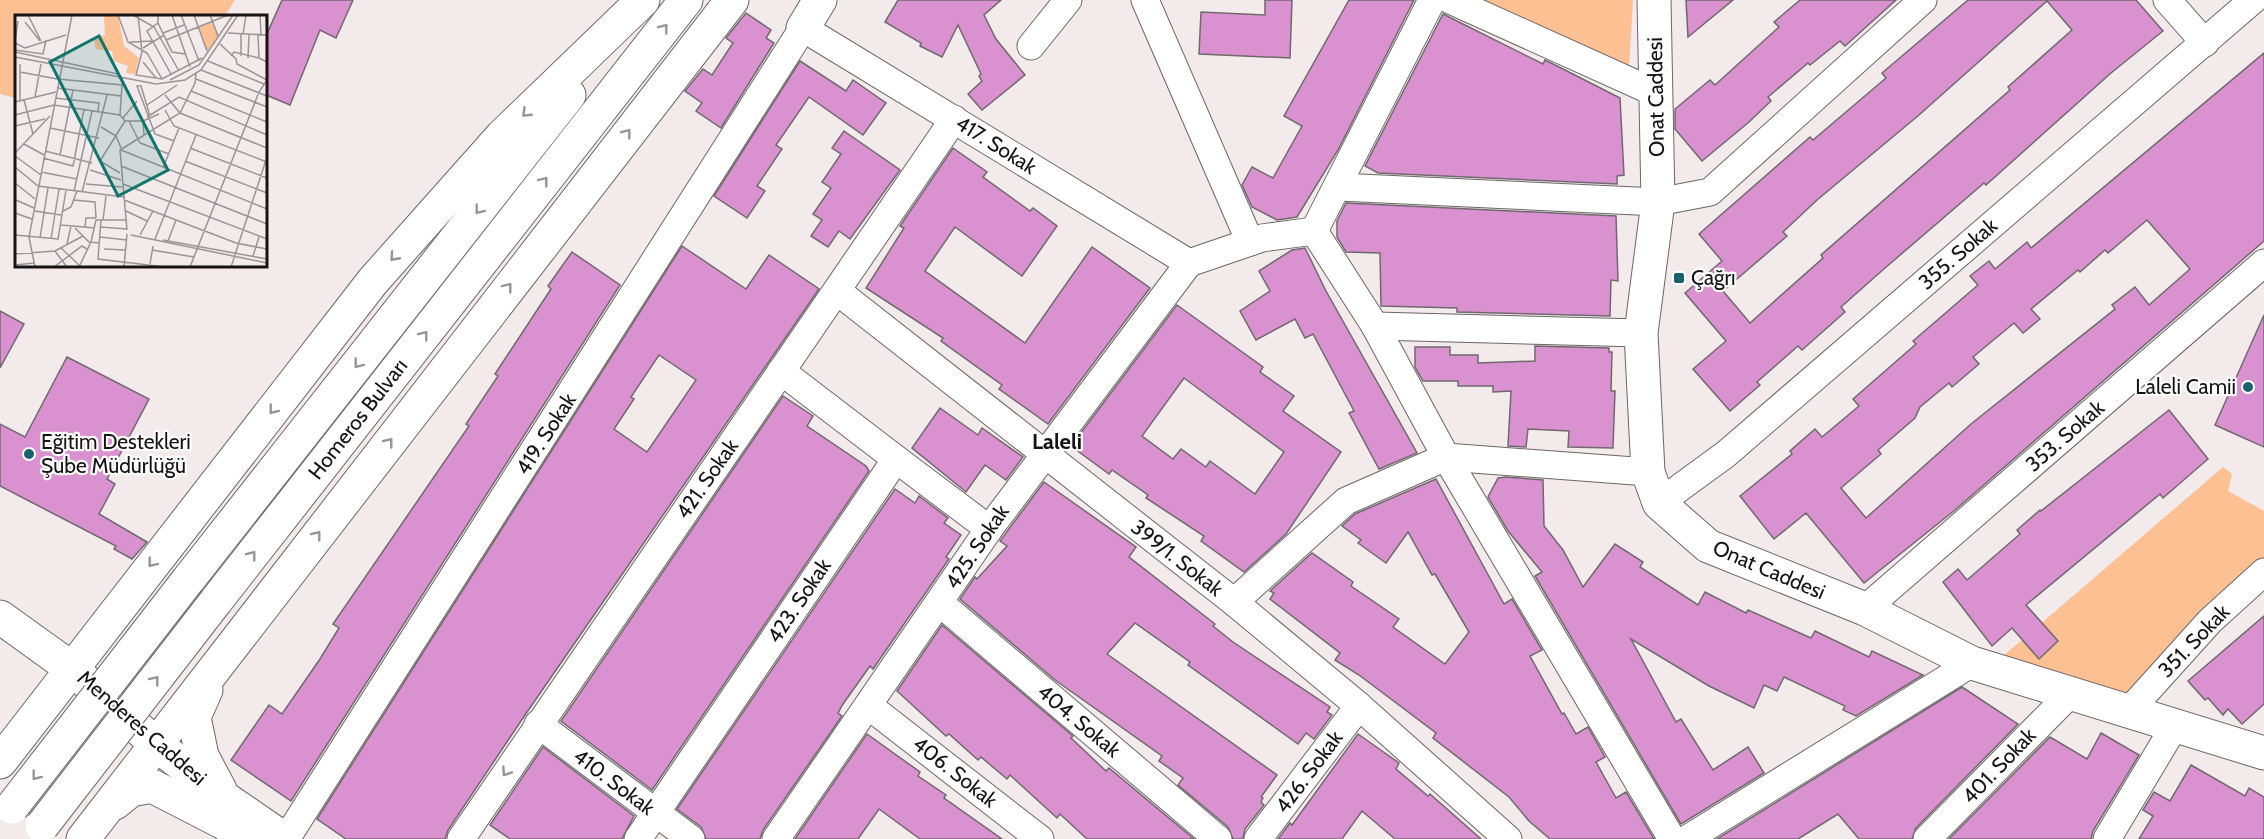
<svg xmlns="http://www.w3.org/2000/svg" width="2264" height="839" font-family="Cabin,sans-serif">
<rect width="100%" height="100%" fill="#f3eaec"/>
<g fill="#fcc093">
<polygon points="0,0 235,0 225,16 16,16 16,98 0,94"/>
<polygon points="1468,0 1633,0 1629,69"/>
<polygon points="2223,467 2232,474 2228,491 2264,511 2264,572 2126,695 2002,657"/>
</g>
<g fill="#da91cf" stroke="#6f696e" stroke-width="1.5" fill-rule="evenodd">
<polygon points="282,0 353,0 336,38 320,30 290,105 266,95 266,36"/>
<polygon points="898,0 1001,0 984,15 996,39 1025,75 982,110 968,94 982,81 979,76 981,74 958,25 942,57 920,46 921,43 885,22"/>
<polygon points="1265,0 1292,0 1290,58 1199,54 1201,12 1265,15"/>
<polygon points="1349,0 1414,0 1338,150 1297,217 1277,220 1252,207 1242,185 1252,167 1273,178 1302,126 1284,116"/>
<polygon points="1686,0 1733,0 1688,37"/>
<polygon points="1800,0 1896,0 1845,46 1840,41 1810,65 1808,63 1768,97 1771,101 1749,122 1702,161 1675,129 1675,109 1710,80 1715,85 1779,27 1774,22"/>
<path d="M1968,0H2136L2163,31L2111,73L1986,185L1984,183L1885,268L1841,307L1845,312L1802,350L1798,346L1757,382L1760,385L1730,411L1693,369L1726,341L1685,293L1722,261L1699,234L1810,137L1813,140L1886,78L1882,73ZM2047,1L2072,30L2008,87L2010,90L1821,255L1823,258L1750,323L1723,291L1787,236L1783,232L1817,200L1919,115Z"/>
<polygon points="746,13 771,30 766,38 774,43 721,128 696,111 702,103 685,91 703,69 712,75 733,43 726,38"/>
<polygon points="1443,14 1543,64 1545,60 1559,67 1620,98 1624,175 1617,176 1617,184 1378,173 1365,166"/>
<path d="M2264,53V241L1955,510L1864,583L1806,513L1774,539L1740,496L1792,454L1790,451L1815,429L1822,437L1859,406L1853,399L1916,344L1913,341L1978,285L1970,276L1989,261L1995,269L2027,242L2031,248ZM2147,220L2190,269L2149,305L2135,287L2112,305L2115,309L1971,424L1866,518L1841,488L1881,454L1878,450L1915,418L1920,407L1949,383L1952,387L1979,364L1973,357L2014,323L2023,333L2040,319L2031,309L2078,270L2080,272L2105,250L2108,253Z"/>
<polygon points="800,61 846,91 853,80 886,103 863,135 809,97 776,145 782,149 757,186 765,191 747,218 714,196"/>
<polygon points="844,131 900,170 850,239 839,231 828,247 811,236 822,220 813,214 831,188 822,182 841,154 832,148"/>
<polygon points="953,148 987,172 983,177 1030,211 1033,208 1057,226 1022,276 955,227 925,271 1025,343 1092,247 1150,288 1048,424 999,389 1002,385 941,341 943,338 866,288 904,228 900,226"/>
<polygon points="1346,203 1616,216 1618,281 1611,280 1610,316 1457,312 1457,308 1381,306 1380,253 1346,252 1337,237 1337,221"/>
<path d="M682,246L746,289L769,255L819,289L525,715L448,830L445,839H346L317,819ZM659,355L696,380L647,452L614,429L634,399L631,397Z"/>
<polygon points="1305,248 1326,291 1417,453 1379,469 1349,413 1354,411 1313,334 1305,338 1295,319 1256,340 1240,311 1270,291 1259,271 1292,250"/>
<polygon points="572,252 620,285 291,801 231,760 269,705 282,714 320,659 339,628 333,624 469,426 466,424 498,376 495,374 551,289 548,286"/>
<path d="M1177,305L1263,367L1260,372L1294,396L1283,411L1341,452L1286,534L1244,572L1201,541L1204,536L1146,498L1148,495L1112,470L1109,474L1071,446ZM1184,378L1284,452L1255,494L1210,461L1206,467L1181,449L1173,459L1142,436Z"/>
<polygon points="0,311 24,324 0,368"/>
<polygon points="2264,315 2264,447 2215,425"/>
<polygon points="1535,346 1609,348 1609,352 1612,352 1611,391 1615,391 1613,448 1568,447 1569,431 1528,429 1526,447 1508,446 1511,391 1493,392 1493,386 1458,386 1458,381 1423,381 1415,367 1415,347 1450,347 1450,355 1478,355 1478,363 1535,361"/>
<polygon points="67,357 149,399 107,479 115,484 99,514 147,542 132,559 114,549 116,546 0,486 0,424 25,437"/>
<polygon points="783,396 813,416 807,426 866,466 869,471 652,790 561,721"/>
<polygon points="940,408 978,435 982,428 1023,457 1006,480 985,465 966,492 912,448"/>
<polygon points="2169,410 2208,459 2163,498 2160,494 2026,605 2058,641 2039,659 2012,628 1992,646 1943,582 1958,569 1967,580 2020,534 2017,530 2040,510 2041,511"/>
<polygon points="1506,477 1543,480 1544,526 1563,550 1583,587 1615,544 1643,562 1640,567 1698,605 1705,592 1746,613 1748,610 1811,638 1815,631 1869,657 1872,651 1923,675 1856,716 1843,710 1845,706 1784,677 1777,691 1764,685 1754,708 1709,686 1631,639 1676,722 1681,719 1713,770 1748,747 1764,773 1681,824 1535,576 1542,572 1508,531 1488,497 1498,478"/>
<polygon points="1436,479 1504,604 1512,599 1542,650 1530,656 1562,714 1564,713 1576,734 1588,727 1605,757 1596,762 1616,798 1626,792 1654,839 1550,839 1529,821 1509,797 1433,738 1436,733 1359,675 1335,660 1340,653 1270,599 1274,593 1270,591 1312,553 1353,582 1351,586 1399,619 1393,627 1445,664 1469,632 1435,574 1432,575 1408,532 1386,563 1358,543 1361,540 1342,526 1355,514"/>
<polygon points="1044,482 1136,547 1129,557 1215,624 1213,626 1233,642 1330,707 1327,712 1332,715 1314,739 1306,733 1298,744 1188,665 1190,662 1135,623 1107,654 1277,775 1261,797 1263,798 1261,802 1264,805 1245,829 1243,839 1233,839 1228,827 1178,785 1183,778 1159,761 1162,756 1055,680 960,599 975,577 977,579 1007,546 1000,541"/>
<polygon points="895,489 915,503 919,496 948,518 944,523 961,535 946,557 949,559 873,669 870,666 843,704 838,713 842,716 763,830 760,839 706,839 701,827 677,809"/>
<polygon points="2264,616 2264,704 2242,724 2228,709 2223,715 2208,698 2205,700 2188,681"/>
<polygon points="942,625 1073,736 1071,738 1106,771 1109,768 1194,839 1087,839 1060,814 1057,818 1010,775 1007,779 981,757 978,760 949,734 946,736 897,691"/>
<polygon points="1962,687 2018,724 1916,828 1912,839 1859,839 1838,814 1798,839 1717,839"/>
<polygon points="2101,733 2139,755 2093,831 2091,839 1949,839 2050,737 2087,759"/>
<polygon points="867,734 920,772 918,776 946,795 944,798 1002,839 920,839 879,809 858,839 795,839"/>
<polygon points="1358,734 1399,763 1396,769 1428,796 1430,794 1481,839 1395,839 1362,811 1342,839 1278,839 1290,823 1292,825"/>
<polygon points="543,747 634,816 622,839 510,839 490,825"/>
<polygon points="2191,765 2245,796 2249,788 2264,797 2264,839 2139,839 2153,816 2143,810 2154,792 2170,801"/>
</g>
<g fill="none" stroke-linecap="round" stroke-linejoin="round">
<g stroke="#6d6667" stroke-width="29">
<g id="minor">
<polyline points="1145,0 1250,242"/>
<polyline points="1450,0 1656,93"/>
<polyline points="2167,0 2205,43"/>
<polyline points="1031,46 1068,0"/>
<polyline points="1339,187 1658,202 1710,192 1923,0"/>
<polyline points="1314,231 1375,326 1446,457 1672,839"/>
<polyline points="1314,231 1432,0"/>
<polyline points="1189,263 1262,238 1314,231"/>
<polyline points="837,291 1234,602 1359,706 1508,839"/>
<polyline points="1375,326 1641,333"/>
<polyline points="781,371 896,459"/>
<polyline points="1659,503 1726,454 2253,0"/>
<polyline points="1234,602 1346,501 1446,457 1648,472"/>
<polyline points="940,603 1218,839"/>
<polyline points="1865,609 2264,263"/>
<polyline points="869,706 1040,839"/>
<polyline points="2127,713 2210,621 2264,572"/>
<polyline points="538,724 691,839"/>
<polyline points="286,839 803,28 1189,263"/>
<polyline points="461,839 954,119"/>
<polyline points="638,839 896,459 989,529"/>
<polyline points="776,839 989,529 1189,263"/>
<polyline points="1258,839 1359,706"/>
<polyline points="1687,839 1972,663"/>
<polyline points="1927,839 2070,694"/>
<polyline points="2107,839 2174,727"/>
</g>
</g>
<g stroke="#6d6667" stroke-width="35">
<g id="major">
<polyline points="1654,0 1658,202 1641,333 1648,472 1659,503 1708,546 1865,609 1972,663 2264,753"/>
<polyline points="803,28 820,0"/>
<polyline points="188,580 569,95"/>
<polyline points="216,601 686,0"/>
<polyline points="0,617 71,668 157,745 223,797 284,839"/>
<polyline points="206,690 194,717 202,756 220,790"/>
<polyline points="0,762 373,281 502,136 643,0"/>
<polyline points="115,803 131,790 152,786 222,822 249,839"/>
<polyline points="83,839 732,0"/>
</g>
</g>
<use href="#minor" stroke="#fff" stroke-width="27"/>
<use href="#major" stroke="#fff" stroke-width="33"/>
<g stroke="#6d6667" stroke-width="35" stroke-linecap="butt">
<g id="major-bridge">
<polyline points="12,807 188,580"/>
<polyline points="42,826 216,601"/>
</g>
</g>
<use href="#major-bridge" stroke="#fff" stroke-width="33"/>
</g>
<defs><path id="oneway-chevron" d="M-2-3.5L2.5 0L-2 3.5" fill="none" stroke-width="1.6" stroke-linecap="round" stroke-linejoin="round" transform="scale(1.5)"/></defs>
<g stroke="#969595">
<use href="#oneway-chevron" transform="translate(664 28) rotate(-52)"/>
<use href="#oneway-chevron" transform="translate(526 113) rotate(136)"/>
<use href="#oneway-chevron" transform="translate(627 133) rotate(-52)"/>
<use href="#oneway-chevron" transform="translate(544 181) rotate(-52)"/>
<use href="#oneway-chevron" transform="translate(479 210) rotate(128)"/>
<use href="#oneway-chevron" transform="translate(394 257) rotate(132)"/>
<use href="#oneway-chevron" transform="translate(508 287) rotate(-52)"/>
<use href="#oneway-chevron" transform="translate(424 335) rotate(-52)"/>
<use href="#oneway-chevron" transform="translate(358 364) rotate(128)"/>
<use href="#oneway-chevron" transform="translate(273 410) rotate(128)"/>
<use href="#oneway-chevron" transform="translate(389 442) rotate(-52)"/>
<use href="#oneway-chevron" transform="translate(317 535) rotate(-52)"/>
<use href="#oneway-chevron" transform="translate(252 555) rotate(-52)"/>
<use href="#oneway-chevron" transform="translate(152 563) rotate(128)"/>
<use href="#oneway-chevron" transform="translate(155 680) rotate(-52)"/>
<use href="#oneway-chevron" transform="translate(506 772) rotate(124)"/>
<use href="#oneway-chevron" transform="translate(36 776) rotate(128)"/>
</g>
<g fill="#196070" stroke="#fff" stroke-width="2">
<rect x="1673" y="272" width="12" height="12" rx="3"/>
<circle cx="2248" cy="387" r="6"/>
<circle cx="29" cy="454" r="6"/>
</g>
<g text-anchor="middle" stroke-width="4.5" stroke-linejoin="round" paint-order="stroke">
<g font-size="21" fill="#161314" stroke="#fff">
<text transform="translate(1656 97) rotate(-91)" y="7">Onat Caddesi</text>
<text transform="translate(996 145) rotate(32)" y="7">417. Sokak</text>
<text transform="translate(1958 254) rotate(-41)" y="7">355. Sokak</text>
<text transform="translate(358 419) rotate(-52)" y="7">Homeros Bulvarı</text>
<text transform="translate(546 434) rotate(-57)" y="7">419. Sokak</text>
<text transform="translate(2065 436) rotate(-41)" y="7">353. Sokak</text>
<text transform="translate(707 479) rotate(-55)" y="7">421. Sokak</text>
<text transform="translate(977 547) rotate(-56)" y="7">425. Sokak</text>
<text transform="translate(1177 558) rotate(38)" y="7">399/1. Sokak</text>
<text transform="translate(1769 570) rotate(23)" y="7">Onat Caddesi</text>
<text transform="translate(799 601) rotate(-56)" y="7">423. Sokak</text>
<text transform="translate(2194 641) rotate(-46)" y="7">351. Sokak</text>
<text transform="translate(1079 721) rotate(40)" y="7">404. Sokak</text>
<text transform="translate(142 728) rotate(41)" y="7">Menderes Caddesi</text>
<text transform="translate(1999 766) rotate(-46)" y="7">401. Sokak</text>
<text transform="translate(955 772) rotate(38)" y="7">406. Sokak</text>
<text transform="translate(1309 772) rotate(-53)" y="7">426. Sokak</text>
<text transform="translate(614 782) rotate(37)" y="7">410. Sokak</text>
</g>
<g font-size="21" fill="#161314" stroke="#fff" text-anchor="start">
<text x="1691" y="285">Çağrı</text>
<text x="2236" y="394" text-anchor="end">Laleli Camii</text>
<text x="41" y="449">Eğitim Destekleri<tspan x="41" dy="24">Şube Müdürlüğü</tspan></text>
</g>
<g font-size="22" font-weight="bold" fill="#161314" stroke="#fff">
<text x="1057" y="449">Laleli</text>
</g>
</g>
<g transform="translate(15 15)">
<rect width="252" height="252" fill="#f3eaec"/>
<path d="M89,0H103L109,31L124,43L120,59L111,58L113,51L99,46L97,36L81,34L78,23L90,20ZM197,7L204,22L192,36L183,12Z" fill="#fcc093"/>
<path fill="none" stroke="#9b9496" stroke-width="1.5" d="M13,0L26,26M103,0L113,27L132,38L147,64M118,0L139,12L164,56M123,0L127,37L121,60L147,64L187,43M143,0V8L157,37L170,39M157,0L175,52M166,0L184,46M179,0L192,36M195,0L203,21M245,0L246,20M251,0L252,20M10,7L25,26M143,8L132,16L156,59M148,18L169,10M213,18L252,20M228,19L231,0M243,20L244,43L252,47M151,25L213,0M0,26L3,6M115,27L137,26M0,28L10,33L51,20M205,29L221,44L222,49L252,65M128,33L149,20M0,35L28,39L31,25M0,37L103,59M216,41L219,37L244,43M226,41V19M0,42L141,69L170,65L186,55L223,0M233,43L234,20M193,46L249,69M128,47L141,63M186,55L252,81M5,57L42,64M43,64L107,70L105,100M181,64L252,92M155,65L184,50L218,0M42,73L106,81M176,76L252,107M150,80L165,98L252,133M20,82L26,49M40,83L84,88L83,96M9,85L18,119M5,86V49M0,87L41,77M132,90L162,70M150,95L159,111L252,147M0,100L39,90L105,100M105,100L110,106H128M135,101L126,71H122L140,119L159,126M132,102L164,82L252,120M108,103L122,86M114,106L125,128L154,139M0,111L30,104M86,112L101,121L106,133M35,113L84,123M129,120L128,106L144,99M9,129L29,140M175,133L252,163M106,135L252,194M30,136L77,148M0,138L35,101M45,140L58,75M0,141L26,160M28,143L58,151L69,94M170,146L252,178M106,151L252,209M0,152L23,171L109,182M148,153L164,113M75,155L106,165M26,157L62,164M105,158L85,146L110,106M0,168L20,184M71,169L107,172M108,169L252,224M59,176L77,96M67,177L92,80M1,185L19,193M59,185L80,187L81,203M109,185L221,228L252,234M20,196L46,200M48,196L56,192L62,176M111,196L132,206M0,198L17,204M86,205L83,244L150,252M88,205L91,181M46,210L80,213M70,212L71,203H81M86,212L112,214M60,213L74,227L85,228M112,215L105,135L165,98L180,68L181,58M0,220L43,224L51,175M116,220L252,248M125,220L138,196M85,222L112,225M25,223L33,173M36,224L44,174M140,224L181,120M148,225L252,244M153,226L161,205M52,229L56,211M46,233L64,250M89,234L111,235M137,235L179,242M40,236L52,252M0,239L40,236L68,221M238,241L244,222M135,249L138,231M0,250L19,248M20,252L14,222L57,0M39,252L67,231L72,234M64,252L76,227L81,205H112M109,252L112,219M175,252L244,77L252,65M216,252L252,142"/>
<path fill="#0f766e" fill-opacity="0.15" stroke="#0f766e" stroke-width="3" d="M84,21L153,155L103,181L35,47Z"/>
<rect width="252" height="252" fill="none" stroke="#161314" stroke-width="3"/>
</g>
</svg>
